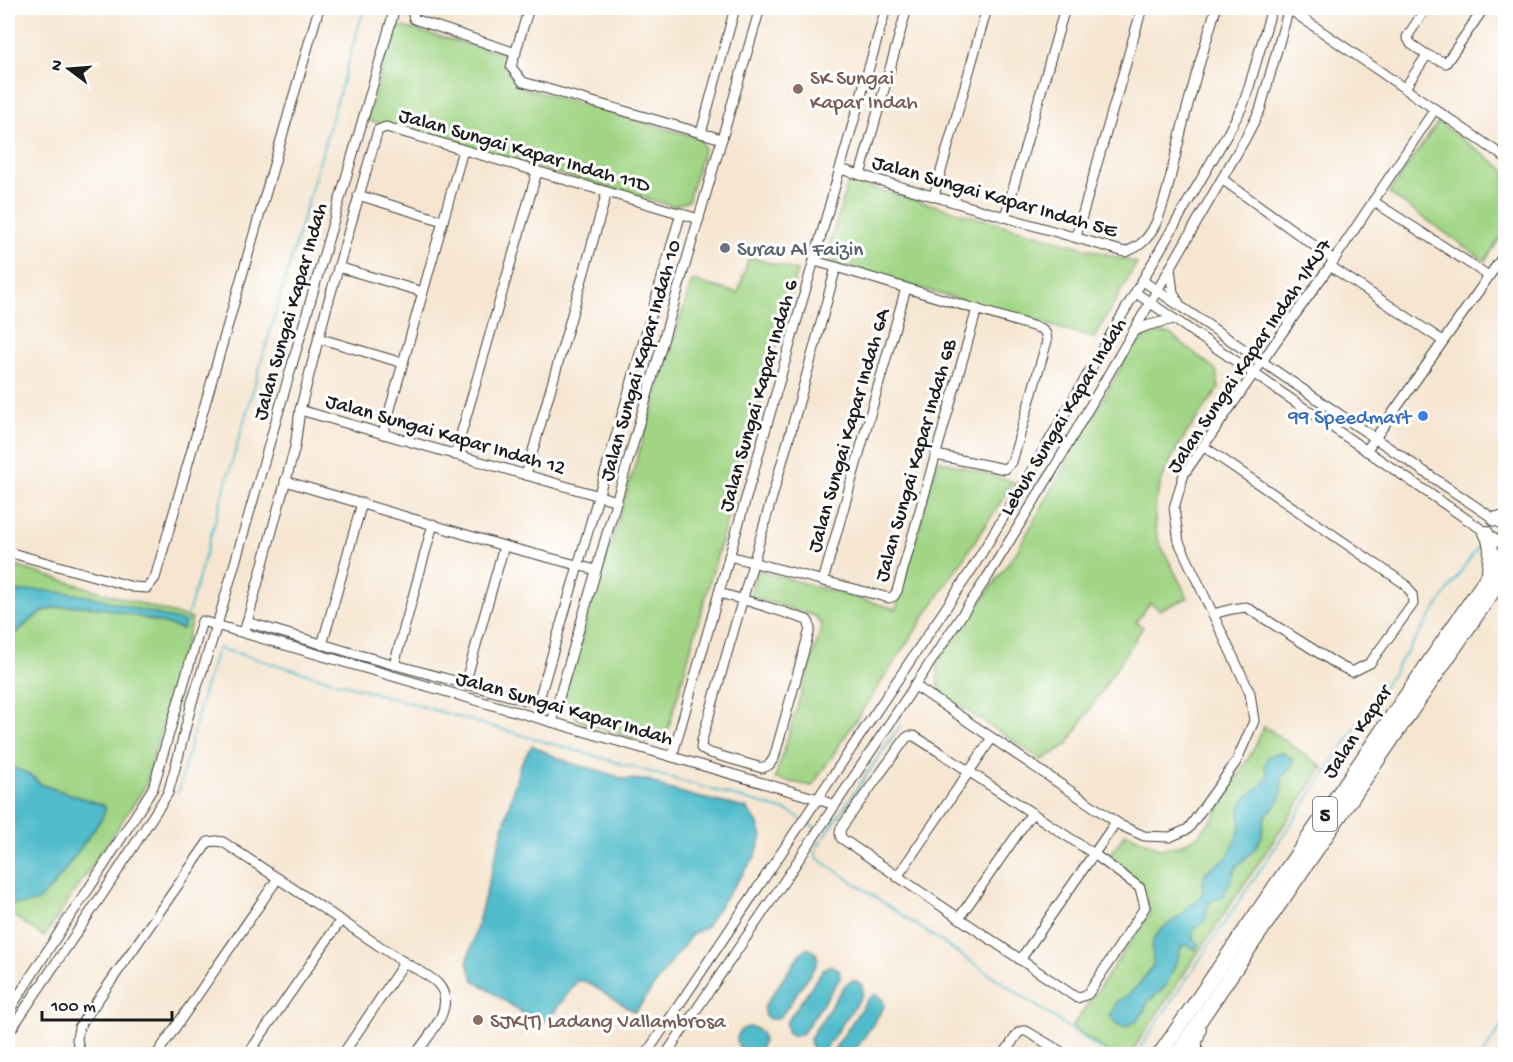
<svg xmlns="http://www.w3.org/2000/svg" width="1513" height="1062" font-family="'Gochi Hand',sans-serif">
<rect width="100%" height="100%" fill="#fff"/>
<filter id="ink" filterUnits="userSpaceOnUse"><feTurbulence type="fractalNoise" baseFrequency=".0167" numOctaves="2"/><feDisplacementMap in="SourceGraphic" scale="12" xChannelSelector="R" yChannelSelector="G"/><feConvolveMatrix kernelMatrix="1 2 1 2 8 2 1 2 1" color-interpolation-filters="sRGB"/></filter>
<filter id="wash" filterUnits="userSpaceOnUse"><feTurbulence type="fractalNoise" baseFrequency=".008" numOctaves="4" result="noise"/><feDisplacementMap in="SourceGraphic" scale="24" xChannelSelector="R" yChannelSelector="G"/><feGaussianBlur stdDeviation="1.35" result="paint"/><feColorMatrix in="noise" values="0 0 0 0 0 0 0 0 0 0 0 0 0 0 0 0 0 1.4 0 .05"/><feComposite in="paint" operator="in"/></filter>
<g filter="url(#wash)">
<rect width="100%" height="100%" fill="#f6e6d1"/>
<g fill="#a1d585" stroke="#5e7850" stroke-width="1.5">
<polygon points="395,25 502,53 510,74 523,88 699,138 704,148 688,201 673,206 367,120"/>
<polygon points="1438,122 1505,170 1505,231 1485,261 1389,193"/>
<polygon points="848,181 1137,263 1094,338 825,261"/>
<polygon points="749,257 797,271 668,730 647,743 579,721 563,697 692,281 738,293"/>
<path d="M1154,333L1170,334L1216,370L1219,388C1190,429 1144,483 1157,536C1159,544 1164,551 1167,557C1174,571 1181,584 1188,598L1160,610L1150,603L1136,622L1143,627L1067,745L1042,760L938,691L937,663L1017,551L1134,344Z"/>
<polygon points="938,460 1014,482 812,786 775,779 822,626 815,616 750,597 757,570 896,609"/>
<path d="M8,564L192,619L145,787L44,937L8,912V903L13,904L37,901L54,885L100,821L106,808L103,805L39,784L35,778L12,768L8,767V640C18,631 29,621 40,614C74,593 146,619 181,629L184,622C163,616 142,610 121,605C84,595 46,586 8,595Z"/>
<polygon points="1264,726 1323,767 1130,1054 1110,1054 1072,1027 1150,913 1141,883 1107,858 1126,833 1161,849 1181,845 1199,835 1215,816 1255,747"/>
</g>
<g fill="#4fbbcb" stroke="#366c74" stroke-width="1.5">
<path d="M38,590L69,593L98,598L184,622L182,629C146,619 74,593 40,613C29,620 18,631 8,640V595L23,591Z"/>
<polygon points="532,745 551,755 573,764 598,770 624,779 648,780 669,789 693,796 746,808 757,822 762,836 755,857 722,902 705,928 692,934 635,1012 585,981 577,981 552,1015 539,1024 474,980 467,963 520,765"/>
<path d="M1282,753L1288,756L1293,760V765L1282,778V792L1280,800L1265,817L1262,835L1259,842L1253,851L1237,866L1223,897L1209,902C1202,917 1212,920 1193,929V940L1199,944L1195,950L1187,945L1182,946L1171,976L1165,987L1147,1003L1145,1010L1138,1020L1126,1027L1118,1025L1110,1016L1117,1002L1130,993L1141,982L1153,965L1152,945L1154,939L1158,933L1167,925L1183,914L1188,906L1198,901L1203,891L1202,884L1206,871L1227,858L1236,839L1241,825L1239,813L1242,804L1247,797L1263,784L1267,776V771L1264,767L1269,756L1275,754Z"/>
<path d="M8,767C20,769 32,774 40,784L103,805L106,808L100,821L54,885L37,901L27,904H13L8,903Z"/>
<path d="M806,949H810L816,953L818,960L816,965L782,1015C773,1023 762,1019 764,1007L800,954Z"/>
<path d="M828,966H832L839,970L840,977L838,981L802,1034C796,1036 792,1037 787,1032L786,1023L822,971Z"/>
<path d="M851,981H856L862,985L863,992L861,997L825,1049C819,1052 815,1052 811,1047L810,1038L845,985Z"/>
<polygon points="873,995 877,995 883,1000 884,1007 853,1054 831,1054 867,1000"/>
<circle cx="750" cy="1040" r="13"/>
</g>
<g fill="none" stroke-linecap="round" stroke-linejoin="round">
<g stroke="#4fbbcb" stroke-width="2">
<polyline points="184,628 364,8"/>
<polyline points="901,724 816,849 816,857 1108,1054"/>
<polyline points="178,793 205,687 218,648 790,812 801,819"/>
<polyline points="806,822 817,829"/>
<polyline points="1136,1054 1479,545"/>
<polyline points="1483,1054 1506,1020"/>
</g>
</g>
</g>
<g filter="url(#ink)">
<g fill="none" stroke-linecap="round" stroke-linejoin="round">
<g stroke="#3d3a37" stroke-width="11">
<g id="minor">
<polyline points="415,8 413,15 414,19 516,53"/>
<polyline points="529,8 511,67 523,82 722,139"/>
<polyline points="1289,9 1506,158"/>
<polyline points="1427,55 1446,63 1484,8"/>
<polyline points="1405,88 1427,55 1411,44 1407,37 1426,8"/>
<polyline points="701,133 735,8"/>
<path d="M840,169L1125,252C1140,247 1148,239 1155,225C1167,200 1174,160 1181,132C1191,90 1204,49 1216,8"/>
<polyline points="860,175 907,8"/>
<polyline points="1222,179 1334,260"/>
<polyline points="358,195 443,221"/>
<polyline points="934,196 987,8"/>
<polyline points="1373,201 1489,276"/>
<polyline points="1005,217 1065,8"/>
<polyline points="1076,237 1142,8"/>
<polyline points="814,261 836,267"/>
<polyline points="1330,266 1443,341"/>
<polyline points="338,267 423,292"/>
<polyline points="1170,268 1173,293 1179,303"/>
<polyline points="1143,281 1506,527"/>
<polyline points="1136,293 1506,546"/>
<polyline points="1134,331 1149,325 1174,319"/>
<polyline points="318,338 403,363"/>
<polyline points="300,410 617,501"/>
<polyline points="383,434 463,150"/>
<polyline points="1203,446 1405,584 1412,594 1413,604 1370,663 1352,672 1338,665 1246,607 1232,609 1213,614"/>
<polyline points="1366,451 1506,252"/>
<polyline points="455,455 537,172"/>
<polyline points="526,475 607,192"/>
<polyline points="285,481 504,546 596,570"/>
<polyline points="8,552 133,587 147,588 155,578 319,8"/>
<polyline points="729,556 889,598 894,596 897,591 977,309"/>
<polyline points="823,581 906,288"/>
<path d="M719,593C749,601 778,610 807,620L809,623L810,629L774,758L769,765L762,768L707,752L701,748L702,740C747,583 794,426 836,267L1042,329L1046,334L1047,341L1012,462L1005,469L936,455"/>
<polyline points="247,622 359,655 525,700 533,701 540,696 681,213"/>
<polyline points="244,633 295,447 300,410 326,310 378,130 386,127 699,219"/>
<polyline points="322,645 362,503"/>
<polyline points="394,665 433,524"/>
<polyline points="465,684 504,546"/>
<polyline points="914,685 1122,826 1144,836 1170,837 1188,829 1236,762 1254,721 1250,693 1179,542 1174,508 1184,474 1277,340 1330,266 1435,109"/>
<polyline points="552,722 760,8"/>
<polygon points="909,736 914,736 938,751 1094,854 1140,888 1145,907 1088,994 1077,998 841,838 840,833 841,828 906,738"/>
<polyline points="672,757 886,8"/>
<polyline points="897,877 992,738"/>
<polyline points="959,918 1032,813"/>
<polyline points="1020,960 1116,822"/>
<path d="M402,961C411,966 432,977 438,984C458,1006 428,1036 416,1054"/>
<polyline points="8,1012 64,925 88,890 153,788 202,621 818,799 834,805"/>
<polyline points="8,1034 104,892 168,793 179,754 192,702 217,625 395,8"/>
<polyline points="86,1054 79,1050 77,1039 79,1027 208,842 216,841 223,842 402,961 402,966 343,1054"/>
<polyline points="157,1054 278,878"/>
<polyline points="248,1054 341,920"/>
<polyline points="646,1054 972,569 1035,465 1228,133 1243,105 1249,87 1272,8"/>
<polyline points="666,1054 777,892 988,576 1053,470 1245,139 1260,110 1289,8"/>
<polyline points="1004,1054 1018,1033 1022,1031 1026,1031 1065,1054"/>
</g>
</g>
<g stroke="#3d3a37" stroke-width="16">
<g id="highway">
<polyline points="1495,519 1506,519"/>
<path d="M1486,533C1493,545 1491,556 1489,570"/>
<polyline points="1160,1054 1506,550"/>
<polyline points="1177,1054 1506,572"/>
<polyline points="1195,1054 1195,1042 1199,1029"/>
</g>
</g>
<use href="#minor" stroke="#fff" stroke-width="9"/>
<use href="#highway" stroke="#fff" stroke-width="14"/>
</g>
</g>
<g fill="#8d6e63" stroke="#fff" stroke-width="2">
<circle cx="798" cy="89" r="6"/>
<circle cx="478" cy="1020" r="6"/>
</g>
<circle fill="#6b7280" stroke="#fff" stroke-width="2" cx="725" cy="248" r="6"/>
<circle fill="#3f7fe0" stroke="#fff" stroke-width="2" cx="1423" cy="416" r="6"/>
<g text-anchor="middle" stroke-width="6" stroke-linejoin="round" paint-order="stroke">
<rect fill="#fff" stroke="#606060" stroke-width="1.5" x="1313" y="797" width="24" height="34" rx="4.5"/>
<g font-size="20" font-weight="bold" fill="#1c1c1c">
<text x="1325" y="821">5</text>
</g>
<g font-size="21" fill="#785e54" stroke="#fff" text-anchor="start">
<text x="810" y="84">SK Sungai<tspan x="810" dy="24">Kapar Indah</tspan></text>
<text x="490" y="1027">SJK(T) Ladang Vallambrosa</text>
</g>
<g font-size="21" fill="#1c1c1c" stroke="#fff">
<text transform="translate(525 149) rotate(16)" y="7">Jalan Sungai Kapar Indah 11D</text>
<text transform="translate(995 195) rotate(16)" y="7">Jalan Sungai Kapar Indah 5E</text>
<text transform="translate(289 311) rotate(-74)" y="7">Jalan Sungai Kapar Indah</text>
<text transform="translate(1248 355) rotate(-56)" y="7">Jalan Sungai Kapar Indah 1/KU7</text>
<text transform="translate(639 360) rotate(-74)" y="7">Jalan Sungai Kapar Indah 10</text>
<text transform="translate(757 395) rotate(-74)" y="7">Jalan Sungai Kapar Indah 6</text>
<text transform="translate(1062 416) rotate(-59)" y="7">Lebuh Sungai Kapar Indah</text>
<text transform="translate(847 430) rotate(-74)" y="7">Jalan Sungai Kapar Indah 6A</text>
<text transform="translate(446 433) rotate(16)" y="7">Jalan Sungai Kapar Indah 12</text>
<text transform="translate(914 460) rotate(-74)" y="7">Jalan Sungai Kapar Indah 6B</text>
<text transform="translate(565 707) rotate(16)" y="7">Jalan Sungai Kapar Indah</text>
<text transform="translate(1356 731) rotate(-56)" y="7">Jalan Kapar</text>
</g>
<g font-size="21" fill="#5b616d" stroke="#fff" text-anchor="start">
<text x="737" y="255">Surau Al Faizin</text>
</g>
<g font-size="21" fill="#366cbe" stroke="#fff" text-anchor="end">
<text x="1411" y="423">99 Speedmart</text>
</g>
</g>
<rect width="1513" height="1062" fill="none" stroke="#fff" stroke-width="30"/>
<g transform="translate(69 69) rotate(286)" stroke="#ffffff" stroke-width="4.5" paint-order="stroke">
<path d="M0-4.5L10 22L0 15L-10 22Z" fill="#1c1c1c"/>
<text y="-9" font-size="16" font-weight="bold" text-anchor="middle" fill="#1c1c1c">N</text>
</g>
<path d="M42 1011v9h130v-9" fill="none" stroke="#1c1c1c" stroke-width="3"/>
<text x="51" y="1011" font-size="18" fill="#1c1c1c" stroke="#ffffff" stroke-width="4.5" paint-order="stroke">100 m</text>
</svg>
